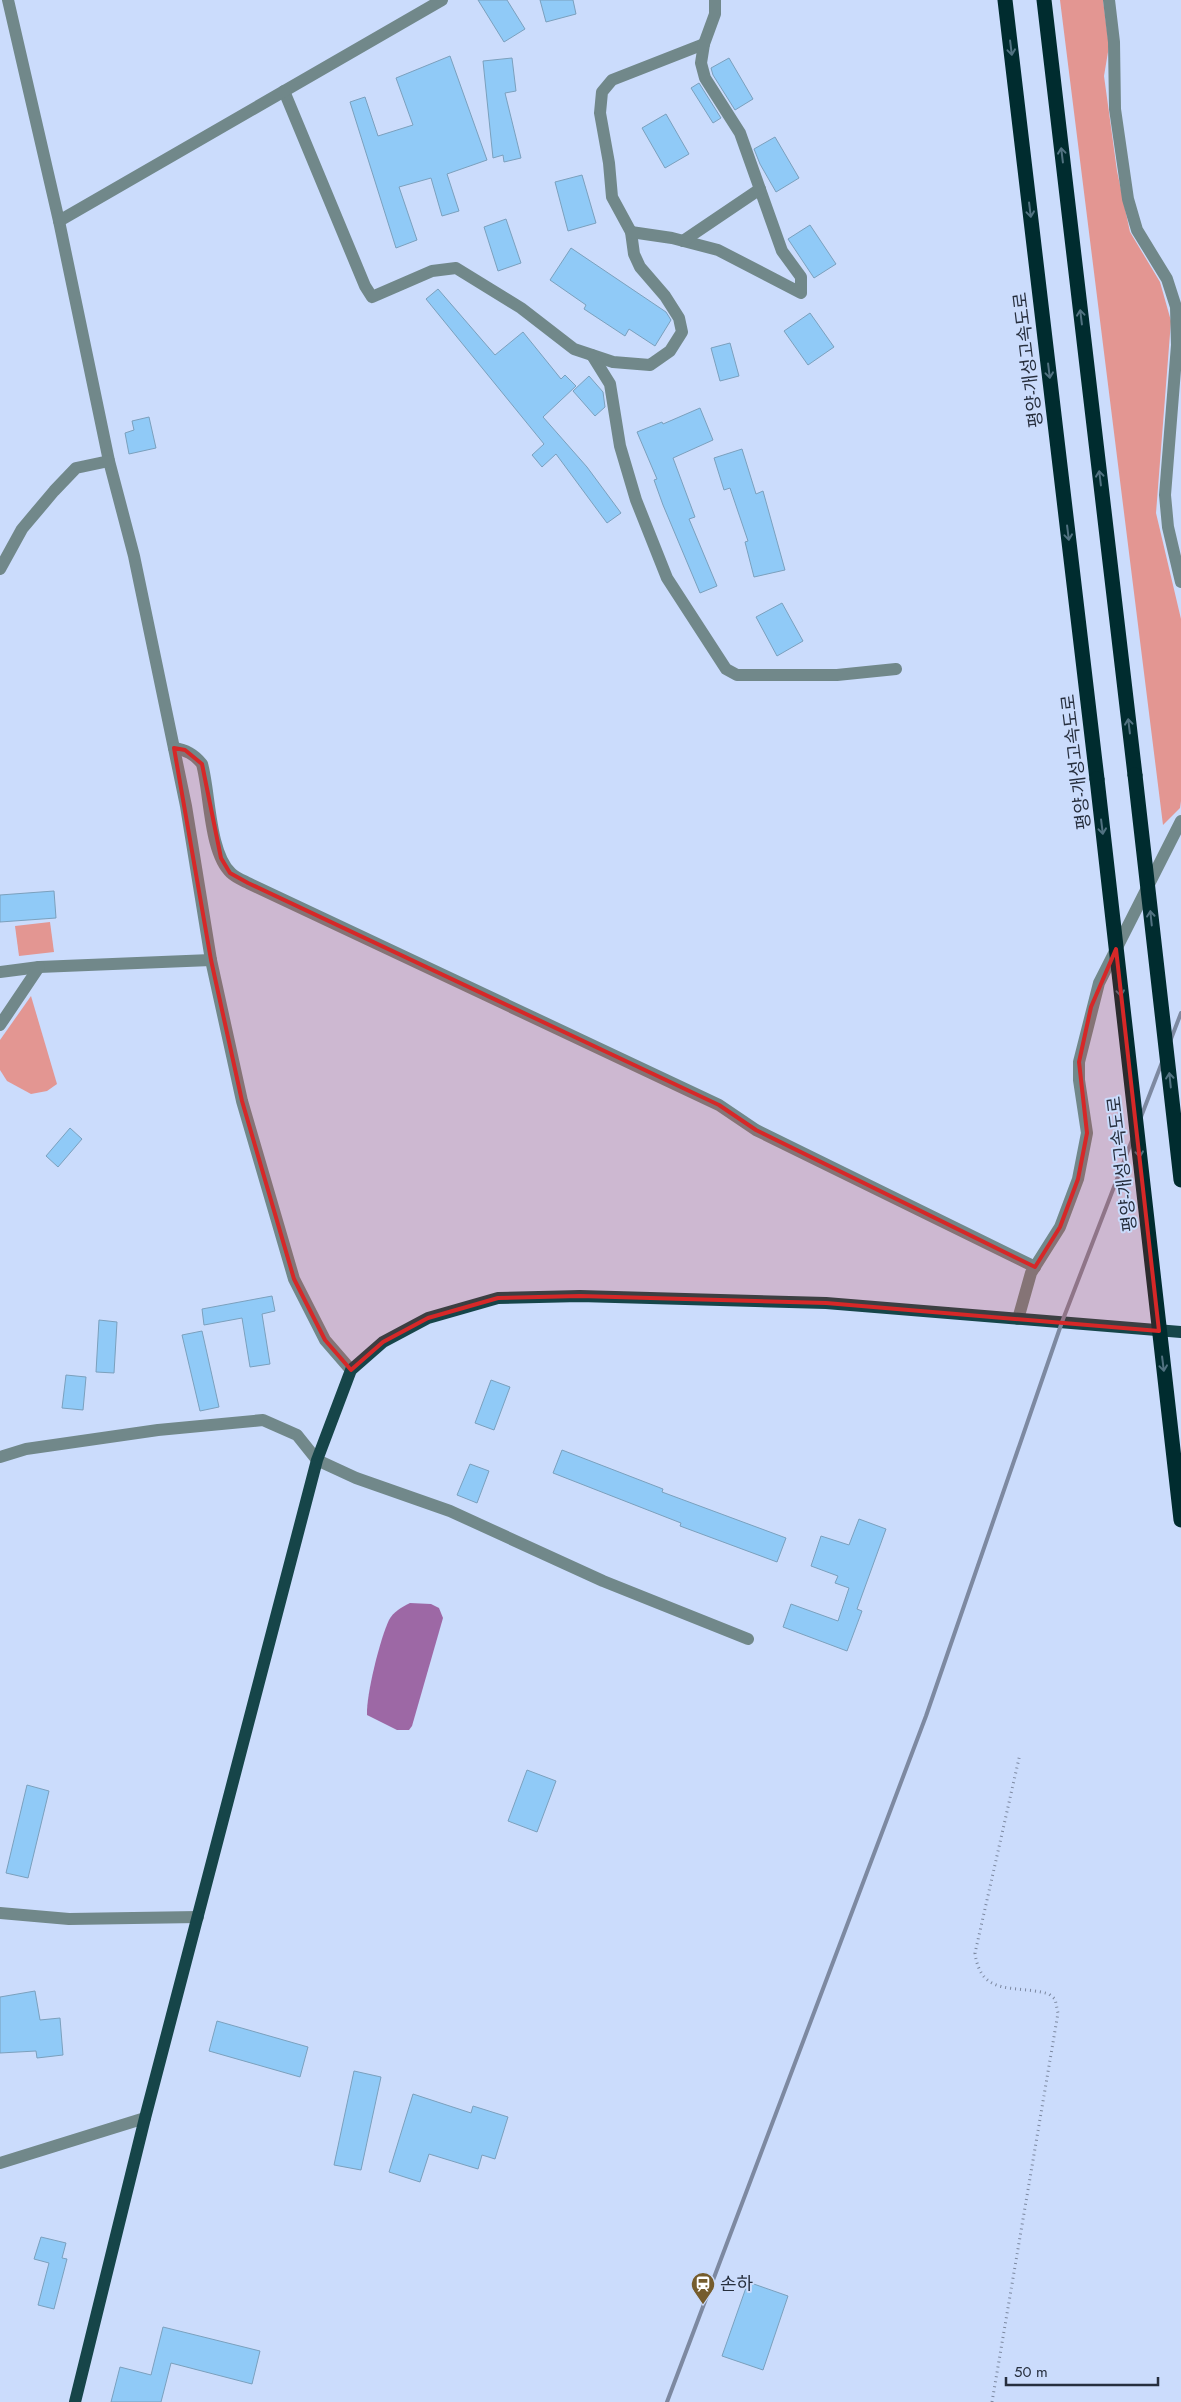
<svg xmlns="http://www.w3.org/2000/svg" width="1181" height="2402" font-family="Jost,'Noto Sans KR',sans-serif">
<rect width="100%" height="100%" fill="#cbdcfc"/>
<g fill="#e39692">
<polygon points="1060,0 1103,0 1109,46 1104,76 1117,171 1130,232 1160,282 1171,321 1156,513 1181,619 1181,801 1180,808 1163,825"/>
<polygon points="50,922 54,952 19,956 15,926"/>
<polygon points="31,996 57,1084 47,1091 31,1094 7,1081 0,1070 0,1040"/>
</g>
<path fill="#9d68a5" d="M410,1603L431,1604L439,1608L443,1618L412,1726L409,1730H397L367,1715C366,1695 380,1639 389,1620C393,1612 402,1607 410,1603Z"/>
<g fill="#90caf7" stroke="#7ba0bd">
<polygon points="478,0 507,0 525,29 504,42"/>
<polygon points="540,0 573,0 576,14 546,22"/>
<polygon points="450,56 487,160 447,174 459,211 442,216 431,178 399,187 417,240 396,248 350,102 365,97 378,136 413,125 396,78"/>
<polygon points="512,58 516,91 505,93 521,158 504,162 503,155 493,158 483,61"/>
<polygon points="729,58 753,99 735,110 713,75 711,68"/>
<polygon points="699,83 721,118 713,123 691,88"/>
<polygon points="666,114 689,154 665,168 642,128"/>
<polygon points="775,137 799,178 776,192 760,164 754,149"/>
<polygon points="582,175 596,223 568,231 555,182"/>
<polygon points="506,219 521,263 498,271 484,227"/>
<polygon points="810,225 836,264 814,278 788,239"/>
<polygon points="571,248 666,312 671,320 655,346 629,329 625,336 584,309 586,305 550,280"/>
<polygon points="438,289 495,355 523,332 561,379 565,375 576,386 543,417 587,467 621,513 607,523 556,454 542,467 532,455 544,444 426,299"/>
<polygon points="810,313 834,347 808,365 784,331"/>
<polygon points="730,343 739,376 720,381 711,348"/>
<polygon points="589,376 603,392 605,407 595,416 573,391"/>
<polygon points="700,408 713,440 673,458 695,517 689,519 717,586 700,593 663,505 654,480 657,479 637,432 662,422 663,424"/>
<polygon points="149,417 156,448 129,454 125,433 134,430 132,421"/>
<polygon points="742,449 756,494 763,491 785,570 754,577 745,542 748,541 730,488 724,490 714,458"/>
<polygon points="782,603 803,641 777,656 756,617"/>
<polygon points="54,891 56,918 0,922 0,895"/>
<polygon points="70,1128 82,1139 58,1167 46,1156"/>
<polygon points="272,1296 275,1311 262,1314 270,1364 250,1367 242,1318 204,1325 202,1309"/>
<polygon points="99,1320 117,1322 114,1373 96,1372"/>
<polygon points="202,1331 219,1407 200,1411 182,1335"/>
<polygon points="66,1375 86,1377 83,1410 62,1408"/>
<polygon points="491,1380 510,1387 494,1430 475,1423"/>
<polygon points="562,1450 663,1489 662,1492 786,1538 777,1562 680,1526 681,1523 553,1473"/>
<polygon points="470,1464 489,1471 477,1503 457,1495"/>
<polygon points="859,1519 886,1529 857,1609 862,1611 847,1651 783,1627 791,1604 838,1621 849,1588 835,1583 838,1576 811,1566 821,1536 849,1545"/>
<polygon points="527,1770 556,1781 537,1832 508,1821"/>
<polygon points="27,1785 49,1791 28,1878 6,1873"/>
<polygon points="35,1991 40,2020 60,2018 63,2055 37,2058 36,2051 0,2053 0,1997"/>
<polygon points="217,2021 308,2047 300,2077 209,2051"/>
<polygon points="354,2071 381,2077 361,2170 334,2165"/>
<polygon points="413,2094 471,2113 473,2106 508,2117 495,2159 482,2155 478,2169 429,2154 420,2182 389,2172"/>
<polygon points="41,2237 66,2243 62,2258 67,2259 54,2309 38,2305 49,2263 34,2259"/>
<polygon points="748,2282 788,2296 763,2370 722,2356"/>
<polygon points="163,2327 260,2351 252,2384 171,2363 161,2402 111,2402 120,2367 151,2375"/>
</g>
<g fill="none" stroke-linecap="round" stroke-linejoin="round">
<path stroke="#7c88a0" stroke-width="3" stroke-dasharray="1 4" stroke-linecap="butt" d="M992,2402L1058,2013L1055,1999L1049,1994C1015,1984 981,1998 975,1953L1020,1754"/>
<g stroke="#71888a" stroke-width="12">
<polyline points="8,0 59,221 109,461 134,556 186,806 211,960 242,1101 294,1279 325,1340 351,1370"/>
<polyline points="1109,0 1114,42 1115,109 1128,199 1137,230 1167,279 1176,307 1177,345 1165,495 1168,527 1181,582"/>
<polyline points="284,91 365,286 372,297 432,271 456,268 521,308 574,349 613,362 650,365 670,351 682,332 679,318 665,296 640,267 634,254 631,232 612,197 609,163 600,113 602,92 612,80 704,44"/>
<polyline points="59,221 442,0"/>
<polyline points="631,232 672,238 718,250 801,293 801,277 782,251 740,133 705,78 701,63 704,44 715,14 715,0"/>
<polyline points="683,241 760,189"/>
<polyline points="592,355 610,384 620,446 636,500 667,578 726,669 737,675 837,675 896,669"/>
<polyline points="0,569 22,529 54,491 76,468 109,461"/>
<path d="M174,748C186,750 194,754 202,764C210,792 209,853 231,873C235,877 242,880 248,883L719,1105L756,1130L1035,1267"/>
<polyline points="0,972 39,967 211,960"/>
<polyline points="0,1025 39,967"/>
<polyline points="1018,1319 1031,1273 1060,1227 1078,1179 1087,1133 1079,1080 1079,1062 1099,983 1181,821"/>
<polyline points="0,1457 26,1449 158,1430 263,1420 297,1435 317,1460 356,1478 450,1511 603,1581 748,1639"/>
<polyline points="0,1913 69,1919 198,1917"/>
<polyline points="0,2163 145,2118"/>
</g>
<polyline stroke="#164549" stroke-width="12" points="75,2402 145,2118 317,1460 351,1370 383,1342 428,1318 498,1298 580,1296 826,1303 1181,1332"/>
<g stroke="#002c2f" stroke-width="15">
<polyline points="1005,0 1097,779"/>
<polyline points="1044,0 1135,775"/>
</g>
<polyline stroke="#7d89a1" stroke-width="4" points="667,2402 926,1716 1062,1322 1181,1013"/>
<g stroke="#002c2f" stroke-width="15">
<polyline points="1135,775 1181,1180"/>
<polyline points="1097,779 1181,1520"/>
</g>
</g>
<defs><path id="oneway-shaft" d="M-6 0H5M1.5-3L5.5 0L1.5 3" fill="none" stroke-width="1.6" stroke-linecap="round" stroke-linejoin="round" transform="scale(1.25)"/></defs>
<g stroke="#517281">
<use href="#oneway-shaft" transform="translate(1011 48) rotate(83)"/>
<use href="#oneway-shaft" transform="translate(1062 155) rotate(-97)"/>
<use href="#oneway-shaft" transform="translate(1030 210) rotate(83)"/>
<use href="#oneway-shaft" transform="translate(1081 317) rotate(-97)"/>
<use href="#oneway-shaft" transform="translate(1049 371) rotate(83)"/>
<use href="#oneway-shaft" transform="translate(1100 478) rotate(-97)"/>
<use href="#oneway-shaft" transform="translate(1068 533) rotate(83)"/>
<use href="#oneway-shaft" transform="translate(1129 726) rotate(-97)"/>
<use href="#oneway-shaft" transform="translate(1102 827) rotate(83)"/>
<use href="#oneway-shaft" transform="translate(1151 918) rotate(-96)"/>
<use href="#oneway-shaft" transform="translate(1120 989) rotate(83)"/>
<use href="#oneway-shaft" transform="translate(1170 1080) rotate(-96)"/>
<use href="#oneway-shaft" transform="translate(1139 1150) rotate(83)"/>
<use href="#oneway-shaft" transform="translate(1163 1364) rotate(83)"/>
</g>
<path fill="#d62828" fill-opacity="0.2" stroke="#d62828" stroke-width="4" stroke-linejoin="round" d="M174,748L185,750L202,764L221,858L230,873L248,883L719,1105L756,1130L1035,1267L1060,1227L1078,1179L1087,1133L1079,1062L1091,1007L1116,949L1159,1331L826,1303L580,1296L498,1298L428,1318L383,1342L351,1370L325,1340L294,1279L242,1101L211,960Z"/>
<defs>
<g id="station-pin" transform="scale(1.25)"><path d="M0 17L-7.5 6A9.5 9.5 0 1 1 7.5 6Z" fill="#755c2d" stroke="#cbdcfc"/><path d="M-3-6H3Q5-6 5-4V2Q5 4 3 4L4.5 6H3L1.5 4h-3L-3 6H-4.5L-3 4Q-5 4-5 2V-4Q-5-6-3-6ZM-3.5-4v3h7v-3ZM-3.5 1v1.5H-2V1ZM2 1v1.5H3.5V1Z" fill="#fff"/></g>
</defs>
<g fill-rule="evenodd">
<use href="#station-pin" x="703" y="2284"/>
</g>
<g text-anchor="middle" stroke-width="4" stroke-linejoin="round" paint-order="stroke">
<g font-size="18" fill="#272f3e" stroke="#cbdcfc">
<text transform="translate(1028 360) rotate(-97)" y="6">평양-개성고속도로</text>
<text transform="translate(1076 762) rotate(-97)" y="6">평양-개성고속도로</text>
<text transform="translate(1122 1164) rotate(-97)" y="6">평양-개성고속도로</text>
</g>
<g font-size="18" fill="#272f3e" stroke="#cbdcfc" text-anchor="start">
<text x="720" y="2290">손하</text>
</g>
</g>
<path d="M1006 2377v8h152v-8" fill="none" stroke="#272f3e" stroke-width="2.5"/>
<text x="1014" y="2377" font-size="15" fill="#272f3e" stroke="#cbdcfc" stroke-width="4" paint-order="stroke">50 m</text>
</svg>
